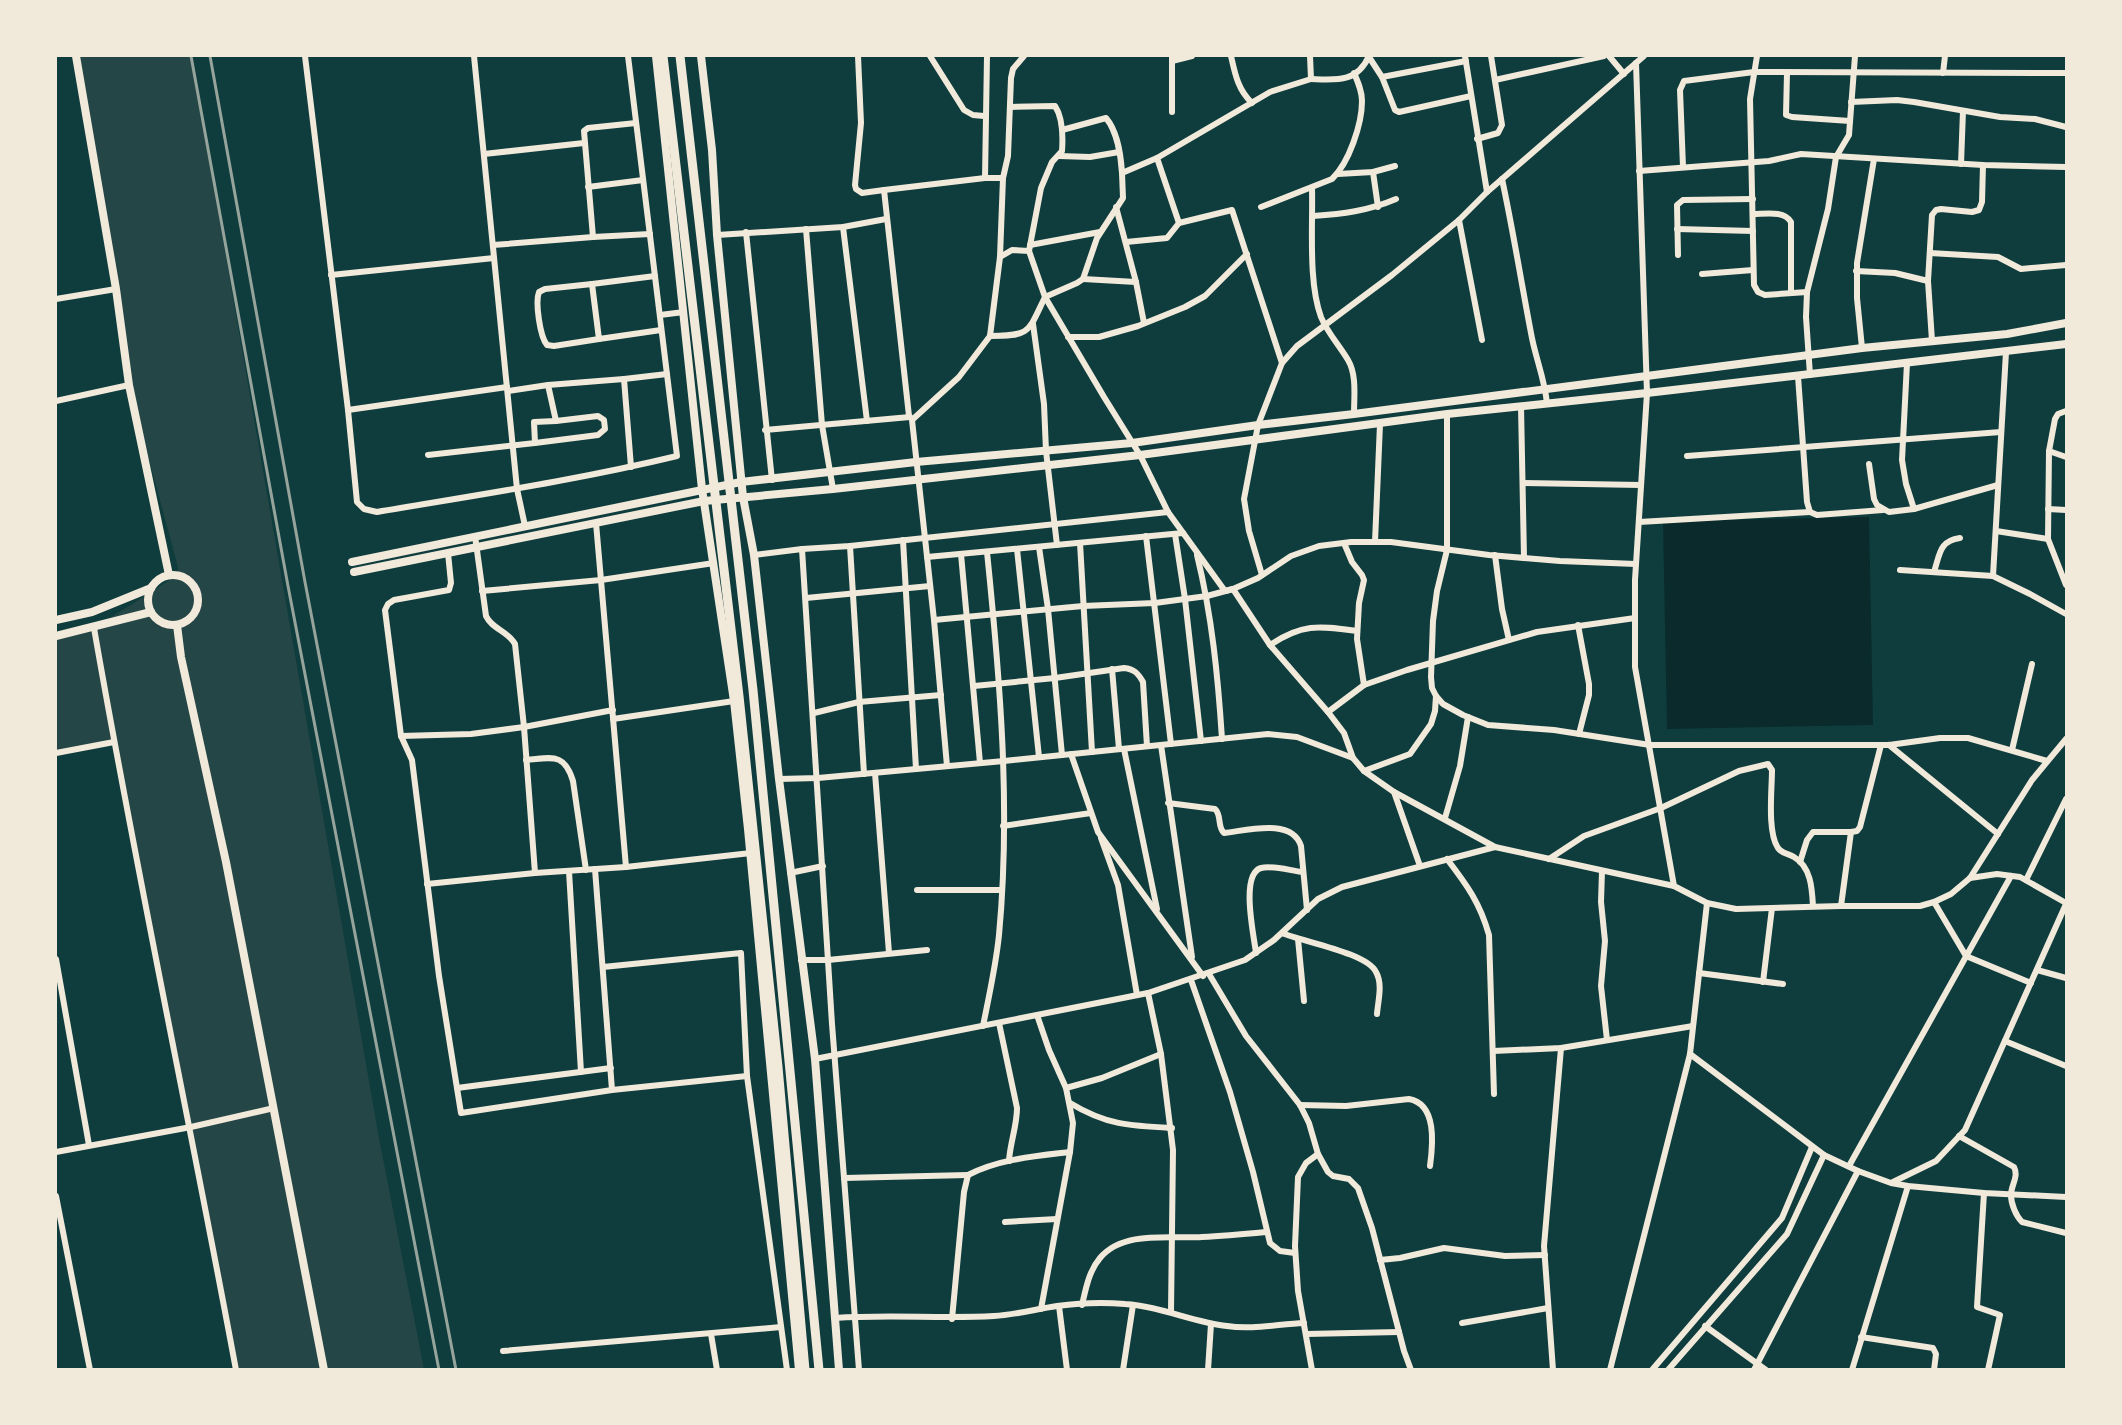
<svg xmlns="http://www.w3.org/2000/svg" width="2122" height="1425" font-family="'Roboto Condensed',sans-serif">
<rect width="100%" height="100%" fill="#0f3d3e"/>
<polygon fill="#244646" points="76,56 191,56 378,1133 424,1369 235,1369 114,743 56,753 56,636 94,628 178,575 178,567 129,385"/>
<polygon fill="#0a2a2b" points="1869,517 1873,725 1667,729 1663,521"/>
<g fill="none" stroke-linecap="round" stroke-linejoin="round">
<g stroke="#f1e9da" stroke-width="6">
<path d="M305,56L348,410L357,502L364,509L377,512C477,495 578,480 677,456L628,56"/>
<polyline points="474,56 517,489 525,526"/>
<polyline points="858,56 861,123 855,185 856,189 862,193 884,190"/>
<polyline points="930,56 964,110 973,115 984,116"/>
<path d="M1231,56C1235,74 1238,90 1252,103"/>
<polyline points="1310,56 1311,79 1270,92 1157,158 1122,173 1123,198 1097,238 1083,279 1077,283 1045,297 1104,397 1140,455 1168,512 1225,591 1233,589 1270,645 1328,712 1344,733 1353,758 1364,771 1394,792 1495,847 1674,886"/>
<polyline points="1465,56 1487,192"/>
<polyline points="1609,56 1624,74"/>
<polyline points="1757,56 1750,99 1754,285 1758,292 1765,295 1807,292"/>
<polyline points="1369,57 1382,77 1395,110 1399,112 1471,96"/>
<polyline points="1172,61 1192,56"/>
<polyline points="1787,73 1786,115 1792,117 1850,121"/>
<polyline points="1943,73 1945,56"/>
<polyline points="1382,77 1466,61"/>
<path d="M1311,79C1336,80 1357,83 1369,56"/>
<polyline points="1495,80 1604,56"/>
<polyline points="1851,102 1897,100 1914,102 2000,117 2035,119 2066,127"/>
<path d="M1010,107L1055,106C1063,118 1063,137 1062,151L1052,162L1041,188L1029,251"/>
<polyline points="1172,112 1172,56"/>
<path d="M1062,130L1106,118C1117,131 1121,156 1122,173"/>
<polyline points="1477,139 1498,133 1502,125 1491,56"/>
<polyline points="484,154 584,143"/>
<polyline points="1059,156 1090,157 1119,152"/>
<polyline points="1157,158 1179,223 1232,210 1282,363"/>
<polyline points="1961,164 1963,111"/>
<polyline points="1683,167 1680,90 1684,81 1754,72 2066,73"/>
<polyline points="1639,171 1769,161 1801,154 1983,165 2066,167"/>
<polyline points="1373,172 1378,207"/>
<polyline points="1338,174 1373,172 1395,166"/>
<polyline points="985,178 987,56"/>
<path d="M1502,179C1513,230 1521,281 1531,333C1535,357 1545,379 1547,404"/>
<polyline points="588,187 643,180"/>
<path d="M1312,188C1313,226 1308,282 1321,317C1327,332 1339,345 1348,360C1357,375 1354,397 1354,414"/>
<polyline points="1116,207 1136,282 1144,323"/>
<path d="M1261,207L1332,179C1349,163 1362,124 1362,101C1362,91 1358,82 1354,73"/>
<path d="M1753,214C1765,214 1784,210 1791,222V293"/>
<path d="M1313,216C1342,214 1368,211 1396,199"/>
<polyline points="1459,220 1482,340"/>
<polyline points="843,227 867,421"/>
<polyline points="806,229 822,425 833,489"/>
<polyline points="1677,229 1753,231"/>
<polyline points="746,232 772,480"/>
<polyline points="717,235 843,227 886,219"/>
<polyline points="593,237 650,234"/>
<polyline points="1126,242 1167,238 1179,223"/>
<polyline points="493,245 593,237 584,131 588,128 636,123"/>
<polyline points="1030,245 1100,232"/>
<polyline points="1930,253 1998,257 2021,269 2066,265"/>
<polyline points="1678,255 1677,205 1683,200 1753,199"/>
<polyline points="1856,271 1895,273 1928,281"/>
<polyline points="1702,274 1753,270"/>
<polyline points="331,275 494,258"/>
<polyline points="655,276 592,284 599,339 661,330"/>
<polyline points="1083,279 1136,282"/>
<path d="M592,284L545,289L539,292C535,302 540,337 547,345L554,346L599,339"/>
<polyline points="56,299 116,289"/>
<polyline points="660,315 684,312"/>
<polyline points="1033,324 1044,404 1046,451 1057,545"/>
<path d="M990,336C1031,336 1028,332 1045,297L1029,251L1012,250L1000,257"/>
<polyline points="1068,337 1099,337 1138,326 1185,307 1205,296 1247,254"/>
<polyline points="1932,341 1928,281 1932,215 1936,210 1941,209 1972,212 1979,210 1982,202 1983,165"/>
<polyline points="1862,348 1857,298 1857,263 1874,159"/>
<polyline points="1907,363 1902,460 1906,484 1914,509"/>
<polyline points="1810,375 1806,317 1807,292 1828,209 1836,157 1849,135 1855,56"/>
<polyline points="1798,376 1807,502 1810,512 1817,515 1883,510"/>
<polyline points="624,379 667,374"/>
<polyline points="508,391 548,385"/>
<polyline points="56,401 129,385"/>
<polyline points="1521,406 1524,558"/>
<polyline points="348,410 507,387"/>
<polyline points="2066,411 2058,414 2055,419 2049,451 2048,539 2066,585"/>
<polyline points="1447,414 1447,550 1437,591 1433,621 1431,677 1432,688 1436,696 1443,704 1463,715 1488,725 1554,730 1650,745 1889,745 1940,738 1968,738 2047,761"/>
<polyline points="909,416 884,190 985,178 1003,178"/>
<polyline points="765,430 910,417"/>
<polyline points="535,443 598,435 605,429 604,420 598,416 556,421"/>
<polyline points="2049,451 2066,457"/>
<polyline points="428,455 535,443 534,422 556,421 548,385 624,379 631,467"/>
<polyline points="1687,456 2001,432"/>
<polyline points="1869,464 1874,499 1877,505 1889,512 1914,509 1998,485"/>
<polyline points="1524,483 1641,485"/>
<polyline points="2048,509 2066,510"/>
<polyline points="1639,522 1810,512"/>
<polyline points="596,523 626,867 751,853"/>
<polyline points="1996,531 2048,539"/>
<polyline points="1175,534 1185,599 1201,741"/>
<path d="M475,536L486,616C492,629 508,631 515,644L524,727L535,873"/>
<polyline points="1146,536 1171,744"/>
<polyline points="903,540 916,769"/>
<polyline points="1375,542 1380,424"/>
<polyline points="1080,543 1092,752"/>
<polyline points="1344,543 1352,562 1362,575 1364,580 1359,603 1357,639 1364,685"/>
<polyline points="850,546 864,774"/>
<polyline points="1039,547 1048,609 1062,755"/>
<polyline points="802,549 850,546 1168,512"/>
<polyline points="1017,549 1039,757"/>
<polyline points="448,553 451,583 449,590 394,600 388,604 385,610 401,736 412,760 439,976 461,1113 612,1090"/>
<polyline points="961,554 980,763"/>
<polyline points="754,555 802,549 832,1024 859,1370"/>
<path d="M1197,555C1212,616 1218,677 1222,739"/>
<polyline points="1495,555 1502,609 1509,640"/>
<polyline points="927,557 1183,533"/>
<polyline points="1900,570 1993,576 2030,594 2066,614"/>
<path d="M1934,572C1940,554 1939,541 1960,538"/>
<polyline points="1262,575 1249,531 1244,499 1258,425 1282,363 1297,346 1392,275 1459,220 1487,192 1644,56"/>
<polyline points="1993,576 2006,352"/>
<polyline points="482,591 601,580 714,563"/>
<polyline points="806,598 930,586"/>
<polyline points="934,620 1083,606 1155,603 1207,596 1233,589 1258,578 1291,556 1319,546 1351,542 1391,542 1489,555 1560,561 1636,564"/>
<polyline points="1578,625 1589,684 1589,695 1579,734"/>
<path d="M94,628C137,876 190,1122 236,1370"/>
<path d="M1270,645C1303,623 1319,626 1357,631"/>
<polyline points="1112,669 1119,749"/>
<path d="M974,686L1055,678L1124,668C1134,669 1138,673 1143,682L1147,746"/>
<polyline points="1328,712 1364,685 1407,670 1537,632 1635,618"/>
<polyline points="814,713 859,702 941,695"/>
<polyline points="613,719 734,701"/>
<polyline points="401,736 471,734 524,727 613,710"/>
<polyline points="1161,745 1192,957"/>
<polyline points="1889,745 1998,834"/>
<polyline points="1124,749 1157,909"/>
<polyline points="2012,750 2032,664"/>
<polyline points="56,753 114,742"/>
<polyline points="1071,754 1098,832 1203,976"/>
<path d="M526,760C552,758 564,752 573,781L586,870"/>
<polyline points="947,766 934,620 912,420 959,377 990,336 1000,257 1003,178 1008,156 1011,78 1013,69 1024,56"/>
<polyline points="1364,771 1410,754 1431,724 1435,711 1436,696"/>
<polyline points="875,773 889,953"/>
<polyline points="779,779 818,778 1004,761 1268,734 1297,737 1353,758"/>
<polyline points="1394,792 1420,866"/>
<path d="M1168,803L1215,809C1222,815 1217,827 1224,833C1245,831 1292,817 1301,846L1307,910"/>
<polyline points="1445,818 1460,766 1468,717"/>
<polyline points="1003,826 1091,813"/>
<polyline points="1851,832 1857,831 1860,827 1881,745"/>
<polyline points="1101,838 1118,885 1137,995"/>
<path d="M1447,859C1467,885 1480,903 1489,935L1494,1094"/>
<path d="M1549,859L1584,836L1661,808L1739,771L1768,764L1772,770C1772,789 1767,832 1778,848C1782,854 1788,853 1794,857C1811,867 1812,888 1813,906"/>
<polyline points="1800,862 1807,840 1813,832 1851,832 1841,906"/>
<polyline points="595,869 612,1090 747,1076"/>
<polyline points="569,871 581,1072"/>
<polyline points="1602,871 1601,902 1605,941 1601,986 1607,1040"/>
<polyline points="790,873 823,866"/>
<polyline points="1970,878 1997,874 2020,877 2066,903"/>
<polyline points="2026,880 2066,799"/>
<polyline points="427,884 535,873 626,867"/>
<polyline points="917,890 1002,890"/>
<polyline points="1934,902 1966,956 2031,983"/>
<polyline points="1707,903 1736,909 1841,906 1920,906 1934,902 1951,894 1970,878 2032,780 2066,739"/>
<path d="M1282,933C1304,942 1367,953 1376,972C1383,984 1378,1001 1377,1014"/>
<polyline points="1298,939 1304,1001"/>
<path d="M1256,953C1254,936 1240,874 1261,868C1274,865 1291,871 1303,872"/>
<polyline points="56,959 89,1145"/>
<polyline points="801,960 828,960 927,950"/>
<polyline points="603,967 741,953 747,1076 787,1370"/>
<polyline points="2037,970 2066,978"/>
<polyline points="1699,973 1783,984"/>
<polyline points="1209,974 1246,1036 1300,1105 1309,1123 1318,1154 1328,1172 1333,1176 1349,1179 1358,1188 1372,1228 1404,1351 1411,1370"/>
<polyline points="1191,980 1230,1092 1253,1172 1270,1243 1280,1251 1295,1253"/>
<polyline points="1763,982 1772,908"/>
<polyline points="1148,993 1161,1054 1173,1150 1171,1312"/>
<polyline points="1037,1015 1049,1050 1066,1088 1073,1123 1070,1152 1041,1309"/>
<path d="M999,1023L1017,1108C1017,1126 1010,1143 1009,1161"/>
<path d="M983,1026C989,996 996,965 999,935C1011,808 1000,679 987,552"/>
<polyline points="2005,1041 2066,1066"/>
<polyline points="1493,1051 1561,1048 1693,1026"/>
<polyline points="1690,1054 1824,1155 1858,1171 1891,1183 1908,1186 1984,1193 2066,1197"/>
<polyline points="815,1059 1148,993 1245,960 1274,940 1318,899 1342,887 1495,847"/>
<polyline points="457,1088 611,1068"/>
<polyline points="1066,1088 1102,1078 1161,1054"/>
<path d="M1070,1103C1106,1125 1130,1126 1172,1128"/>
<path d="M1300,1105L1346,1106L1409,1099C1437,1104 1433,1144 1430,1166"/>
<path d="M1959,1136L2014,1167C2019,1177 2011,1185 2011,1195C2011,1204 2016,1216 2022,1222L2066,1233"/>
<polyline points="56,1152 191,1127 274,1108"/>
<polyline points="1849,1166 2011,876"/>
<polyline points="844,1178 968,1175"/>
<polyline points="1893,1182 1936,1161 1965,1130 2066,904"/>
<polyline points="1984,1193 1977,1307 2000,1315 1988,1370"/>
<polyline points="56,1196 90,1370"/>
<polyline points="1005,1222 1057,1219"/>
<polyline points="1380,1260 1400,1258 1444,1248 1505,1256 1545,1255"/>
<path d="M1082,1305C1086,1288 1089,1271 1100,1258C1123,1230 1170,1239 1202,1237C1223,1236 1245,1234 1266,1232"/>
<polyline points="1059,1306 1067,1370"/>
<path d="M835,1318C888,1314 941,1319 994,1316C1015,1315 1036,1309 1057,1306C1079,1303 1103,1302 1125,1304C1160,1306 1192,1322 1227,1326C1251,1330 1279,1324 1304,1323"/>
<path d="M952,1319L964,1192L968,1175C999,1159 1036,1156 1070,1152"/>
<polyline points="1462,1323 1548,1308"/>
<polyline points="1705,1326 1766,1370"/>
<polyline points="711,1334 717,1370"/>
<polyline points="1306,1334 1399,1332"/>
<polyline points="1861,1337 1933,1348 1936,1354 1934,1370"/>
<polyline points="503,1351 781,1327"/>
<polyline points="1123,1370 1133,1305"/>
<polyline points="1208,1370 1211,1324"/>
<polyline points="1312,1370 1298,1291 1295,1246 1298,1177 1306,1163 1318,1154"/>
<polyline points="1553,1370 1544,1246 1561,1048"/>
<polyline points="1610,1370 1690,1054 1707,903 1674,886 1635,667 1635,580 1647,393 1636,63"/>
<polyline points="1652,1370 1782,1218 1812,1147"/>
<polyline points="1668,1370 1787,1234 1824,1155"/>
<polyline points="1754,1370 1858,1171"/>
<polyline points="1852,1370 1908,1186"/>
</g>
<g stroke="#f1e9da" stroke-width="8">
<polyline points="656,56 702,489 734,701 748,829 799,1370"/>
<polyline points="701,56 712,150 717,235 743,497 754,555 779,779 815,1059 839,1370"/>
<polyline points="352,562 741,482 916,462 1132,443 1258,425 1354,414 1862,348 2007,334 2066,323"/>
<polyline points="354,572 704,501 833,489 1140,455 1447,414 1647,393 2066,344"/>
<polyline points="177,625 181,657 226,862 324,1370"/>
</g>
<g stroke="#f1e9da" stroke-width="8">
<polyline points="76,56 116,289 129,385 169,575"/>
<circle cx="173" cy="600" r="25"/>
<polyline points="56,620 92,612 151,588"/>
<polyline points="56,636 151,612"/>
</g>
<g stroke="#f1e9da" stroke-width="9">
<polyline points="663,56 739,696 778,1067 805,1370"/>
<polyline points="680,56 753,690 819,1370"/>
</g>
<g stroke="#97a49c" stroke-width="3">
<polyline points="191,56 288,586 439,1370"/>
<polyline points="210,56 305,582 456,1370"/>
</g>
</g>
<rect width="2122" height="1425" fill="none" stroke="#f1e9da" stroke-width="114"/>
</svg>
